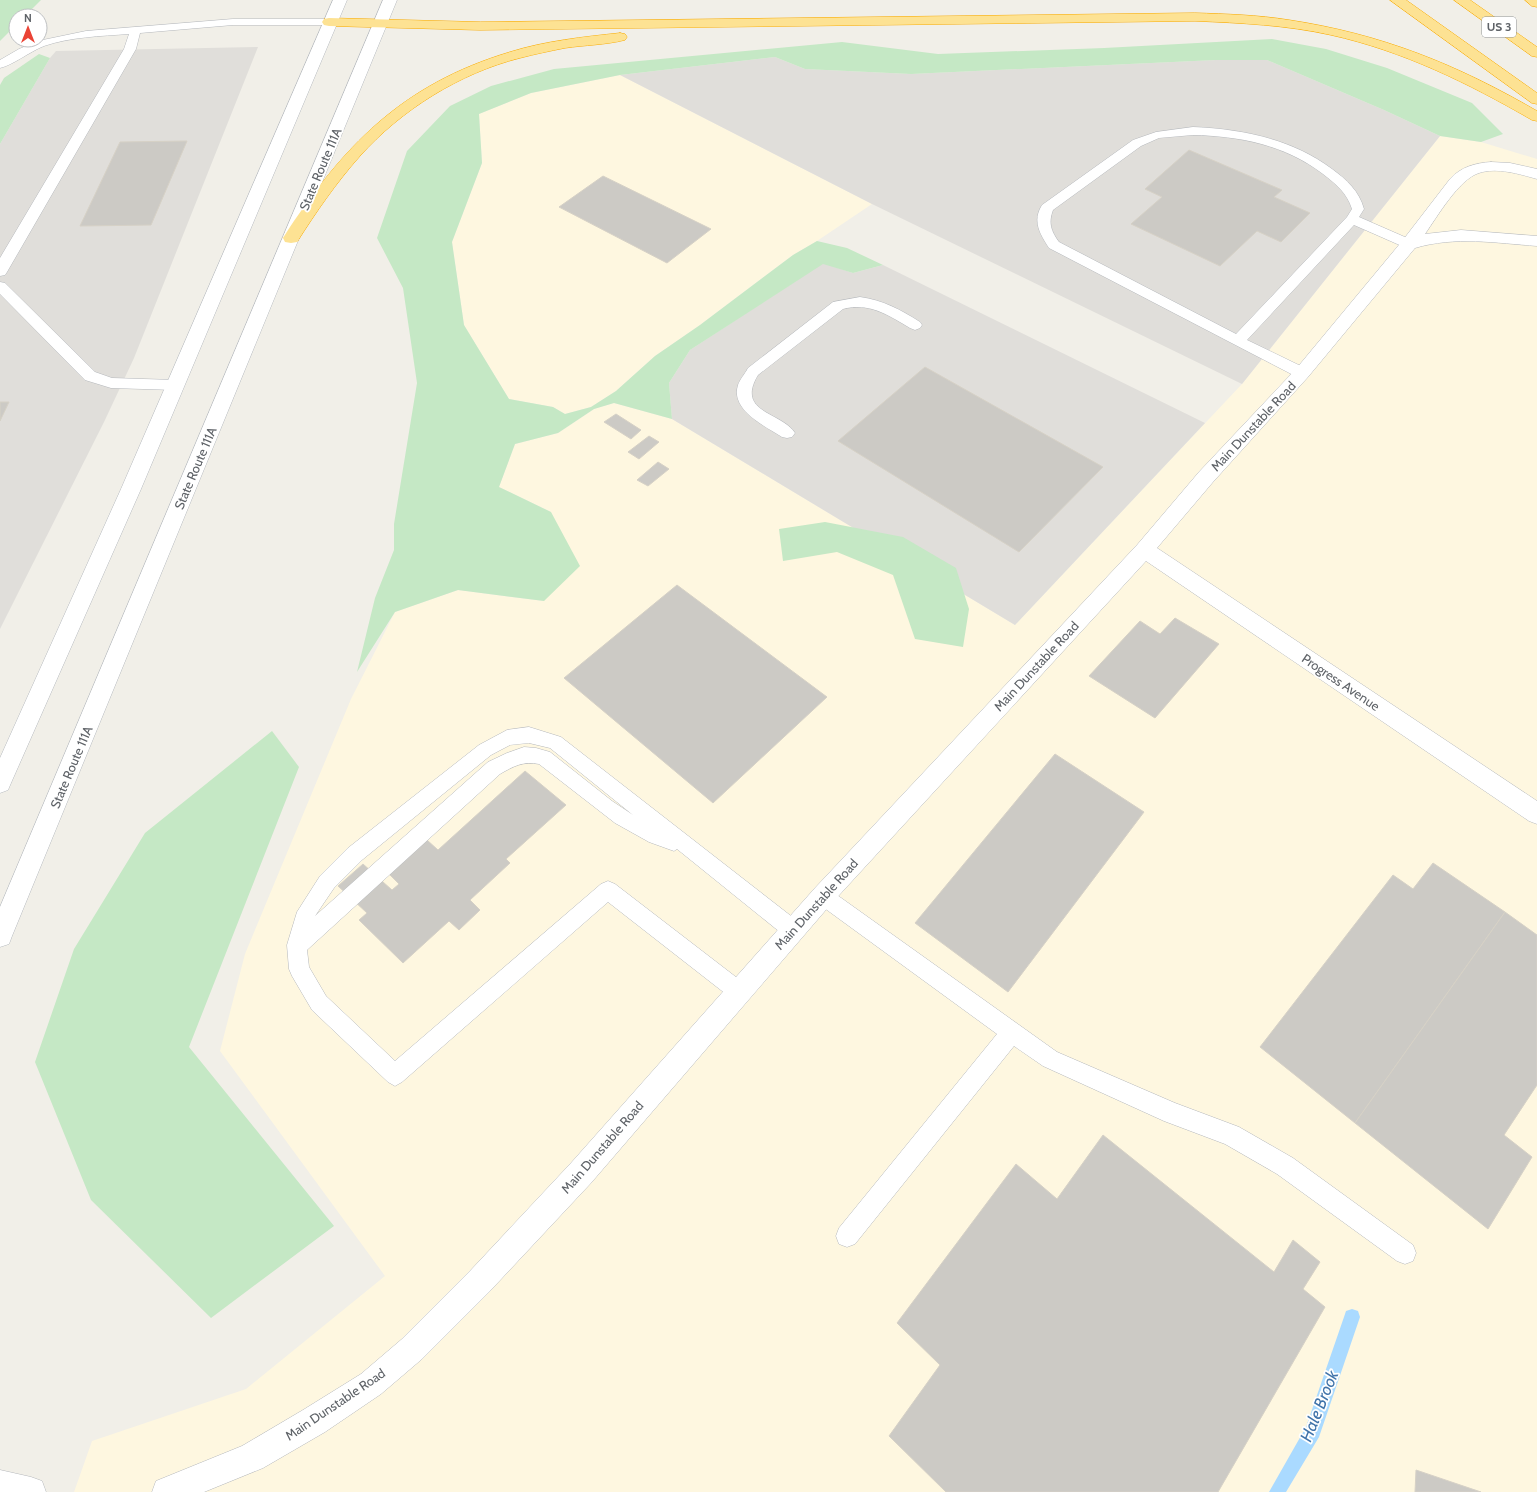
<svg xmlns="http://www.w3.org/2000/svg" width="1537" height="1492" font-family="Cabin,sans-serif">
<rect width="100%" height="100%" fill="#f1efe8"/>
<g fill="#fef7e0">
<polygon points="620,75 872,204 817,241 793,255 700,325 655,356 616,391 591,407 565,414 553,407 509,399 464,325 452,242 482,163 479,114 531,93"/>
<polygon points="1440,136 1481,142 1537,159 1537,1492 74,1492 92,1441 246,1389 385,1276 220,1051 245,954 351,699 395,612 458,590 544,601 551,512 499,487 515,444 558,433 594,409 614,403 672,419 1015,625 1242,384"/>
</g>
<g fill="#e0deda">
<polygon points="258,47 134,358 104,422 0,629 0,144 50,58 56,51"/>
<polygon points="775,57 805,69 911,74 1216,60 1267,60 1384,110 1440,136 1242,384 872,204 620,75"/>
<polygon points="823,263 853,273 883,265 1205,423 1015,625 672,419 669,383 690,350"/>
</g>
<g fill="#c5e8c5">
<polygon points="0,0 41,0 25,16 16,16 16,25 0,41"/>
<polygon points="1272,39 1326,49 1387,68 1472,103 1503,134 1481,142 1440,136 1384,110 1267,60 1216,60 911,74 805,69 775,57 620,75 531,93 479,114 482,163 452,242 464,325 509,399 553,407 565,414 591,407 616,391 655,356 700,325 793,255 817,241 847,248 883,265 853,273 823,264 690,350 669,383 672,419 614,403 594,409 558,433 515,444 499,487 551,512 580,566 544,601 458,590 395,612 357,672 375,598 394,550 394,524 417,383 403,288 377,238 407,151 450,106 491,86 554,69 842,42 938,54 1104,48"/>
<polygon points="39,54 50,58 0,144 0,85 4,78"/>
<polygon points="825,522 903,537 956,568 969,609 963,647 915,639 893,575 837,552 783,561 779,529"/>
<polygon points="272,731 299,767 189,1047 334,1226 211,1318 91,1200 35,1062 74,949 145,833"/>
</g>
<g fill="none" stroke-linecap="round" stroke-linejoin="round">
<polygon fill="#aadaff" fill-rule="evenodd" points="1352,1309 1358,1311 1360,1317 1319,1437 1286,1492 1269,1492 1306,1427 1344,1317 1346,1311"/>
</g>
<g fill="#cccac5" stroke="#d6d1c6">
<polygon points="187,141 151,225 80,226 120,142"/>
<polygon points="1189,150 1282,190 1274,197 1310,213 1281,242 1257,231 1220,266 1131,224 1162,197 1145,189"/>
<polygon points="603,176 711,229 667,263 559,207"/>
<polygon points="925,367 1103,467 1019,552 838,441"/>
<polygon points="0,402 9,402 0,421"/>
<polygon points="616,414 641,430 631,439 604,422"/>
<polygon points="649,436 659,442 639,459 628,452"/>
<polygon points="658,462 669,469 648,486 637,480"/>
<polygon points="677,585 827,697 713,803 564,678"/>
<polygon points="1175,618 1219,644 1155,718 1089,676 1140,621 1160,634"/>
<polygon points="1055,754 1144,812 1008,992 915,923"/>
<polygon points="525,771 566,805 506,859 510,863 470,900 480,910 459,930 449,921 403,963 359,920 367,913 338,886 363,864 392,890 399,884 389,874 427,840 438,850"/>
<polygon points="1433,863 1505,912 1355,1123 1260,1047 1393,875 1413,889"/>
<polygon points="1505,912 1537,935 1537,1085 1504,1135 1532,1157 1488,1229 1355,1123"/>
<polygon points="1103,1135 1274,1272 1293,1240 1320,1262 1303,1289 1325,1307 1218,1492 946,1492 889,1436 940,1365 897,1323 1016,1164 1057,1199"/>
<polygon points="1416,1470 1481,1492 1415,1492"/>
</g>
<g fill="none" stroke-linecap="round" stroke-linejoin="round">
<g stroke="#b5b8bc" stroke-width="1">
<g id="lane">
<path d="M233,19H329L335,22L329,25H233L140,33L136,49L7,272L5,275L0,276V258L124,49L129,34C101,36 70,37 44,46C29,52 13,65 0,68V60L19,49L38,41L86,31Z"/>
<path d="M1193,127C1242,129 1292,139 1332,169C1347,180 1359,191 1364,209L1359,217L1414,241L1416,244L1414,247L1409,248L1404,247L1354,225L1247,340L1307,369L1309,373L1307,377L1302,378L1297,377L1049,248C1040,234 1032,221 1042,205L1133,140L1156,132ZM1193,135C1240,136 1285,145 1323,174C1336,184 1347,193 1352,209L1347,217L1236,334L1059,242C1051,231 1048,223 1053,210L1141,146L1159,138Z"/>
<polygon points="0,282 5,283 95,372 112,378 175,380 180,381 182,385 180,389 175,390 111,388 85,380 0,294"/>
<path d="M860,297C883,300 901,310 920,322L922,325L920,328L915,330L910,328C888,315 869,302 843,309L758,375C735,413 782,412 795,433L792,437L787,438L782,437C765,426 730,410 738,385C740,379 745,374 748,368L833,302Z"/>
<path d="M529,727L561,737L800,923L803,930L800,937L793,939L786,937L677,849L674,851L649,842L615,823L539,764C523,761 514,766 500,774L307,950L309,967L326,996L395,1061L601,884L608,881L615,884L745,984L748,991L745,998L738,1001L731,998L608,902L402,1082L395,1086L388,1082L312,1010L292,976L289,969L287,945L297,912L320,876L348,848L479,745L507,730ZM529,743L550,748L633,815L612,801L550,752L536,748L524,747L507,753L488,762L315,916L334,888L362,860L491,755L510,745Z"/>
<polygon points="823,887 830,890 1057,1052 1175,1103 1239,1127 1293,1158 1413,1245 1416,1253 1413,1261 1405,1264 1397,1261 1277,1174 1225,1144 1164,1121 1043,1066 1014,1046 855,1244 847,1247 839,1244 836,1236 839,1228 997,1034 816,902 813,896 816,890"/>
</g>
</g>
<g stroke="#b5b8bc" stroke-width="1">
<g id="street">
<path d="M1491,162L1510,163L1537,169V179C1519,174 1497,167 1479,173C1459,179 1437,217 1425,234L1461,230L1537,236V246C1496,243 1455,236 1415,248L1308,377L1213,482L1157,548L1537,801V824L1529,821L1146,561L831,904L591,1183L490,1291L422,1359L381,1394L325,1432L263,1468L204,1492H152L156,1481L242,1446L303,1410L361,1374L402,1339L470,1271L571,1163L815,888L1137,545L1199,472L1296,369L1403,240L1450,179C1461,167 1475,163 1491,162Z"/>
<polygon points="0,1470 31,1477 42,1481 46,1492 0,1492"/>
</g>
</g>
<g stroke="#b6babf" stroke-width="1">
<g id="secondary">
<polygon points="333,0 347,0 141,489 11,783 8,790 0,793 0,758 121,489"/>
<polygon points="383,0 397,0 12,936 9,944 0,947 0,907"/>
</g>
</g>
<g stroke="#f9ab00" stroke-width="1">
<g id="highway">
<polygon points="1390,0 1406,0 1537,93 1537,104 1532,103"/>
<polygon points="1454,0 1470,0 1537,47 1537,57 1532,56"/>
<polygon points="1525,0 1537,0 1537,7 1532,6"/>
<path d="M1195,13C1226,14 1258,15 1289,20C1381,34 1456,64 1537,111V121L1532,120C1468,83 1403,51 1331,35C1286,25 1241,23 1195,21L480,30L329,26L324,25L322,22L324,19L329,18L480,22Z"/>
<path d="M620,33L625,34L627,37L625,40C605,45 585,45 565,48C550,51 535,54 520,58C460,73 401,110 360,156C336,183 316,212 297,242L291,243L285,242L283,238C343,146 401,85 510,52C545,41 583,37 620,33Z"/>
</g>
</g>
<use href="#lane" fill="#fff" fill-rule="evenodd"/>
<use href="#street" fill="#fff" fill-rule="evenodd"/>
<use href="#secondary" fill="#fff" fill-rule="evenodd"/>
<use href="#highway" fill="#fde293" fill-rule="evenodd"/>
</g>
<g text-anchor="middle" stroke-width="3.5" stroke-linejoin="round" paint-order="stroke">
<rect fill="#fff" stroke="#8f9295" stroke-width="1" x="1482" y="17" width="34" height="20" rx="3"/>
<g font-size="12" font-weight="bold" fill="#5f6368">
<text x="1499" y="31">US 3</text>
</g>
<g font-size="13" fill="#5f6368" stroke="#fff">
<text transform="translate(320 169) rotate(-67)" y="5">State Route 111A</text>
<text transform="translate(1253 426) rotate(-47)" y="5">Main Dunstable Road</text>
<text transform="translate(195 468) rotate(-67)" y="5">State Route 111A</text>
<text transform="translate(1036 666) rotate(-47)" y="5">Main Dunstable Road</text>
<text transform="translate(1341 682) rotate(34)" y="5">Progress Avenue</text>
<text transform="translate(71 767) rotate(-67)" y="5">State Route 111A</text>
<text transform="translate(816 904) rotate(-48)" y="5">Main Dunstable Road</text>
<text transform="translate(602 1147) rotate(-49)" y="5">Main Dunstable Road</text>
<text transform="translate(335 1404) rotate(-34)" y="5">Main Dunstable Road</text>
</g>
<g font-size="17" font-style="italic" fill="#4174aa" stroke="#fff">
<text transform="translate(1319 1406) rotate(-68)" y="6">Hale Brook</text>
</g>
</g>
<g transform="translate(28 28)"><circle r="19" fill="#ffffff" stroke="#bfc1c3"/>
<path d="M0-3L7 15L0 10L-7 15Z" fill="#ea4335"/>
<text y="-6" font-size="11" font-weight="bold" text-anchor="middle" fill="#5f6368">N</text>
</g>
</svg>
